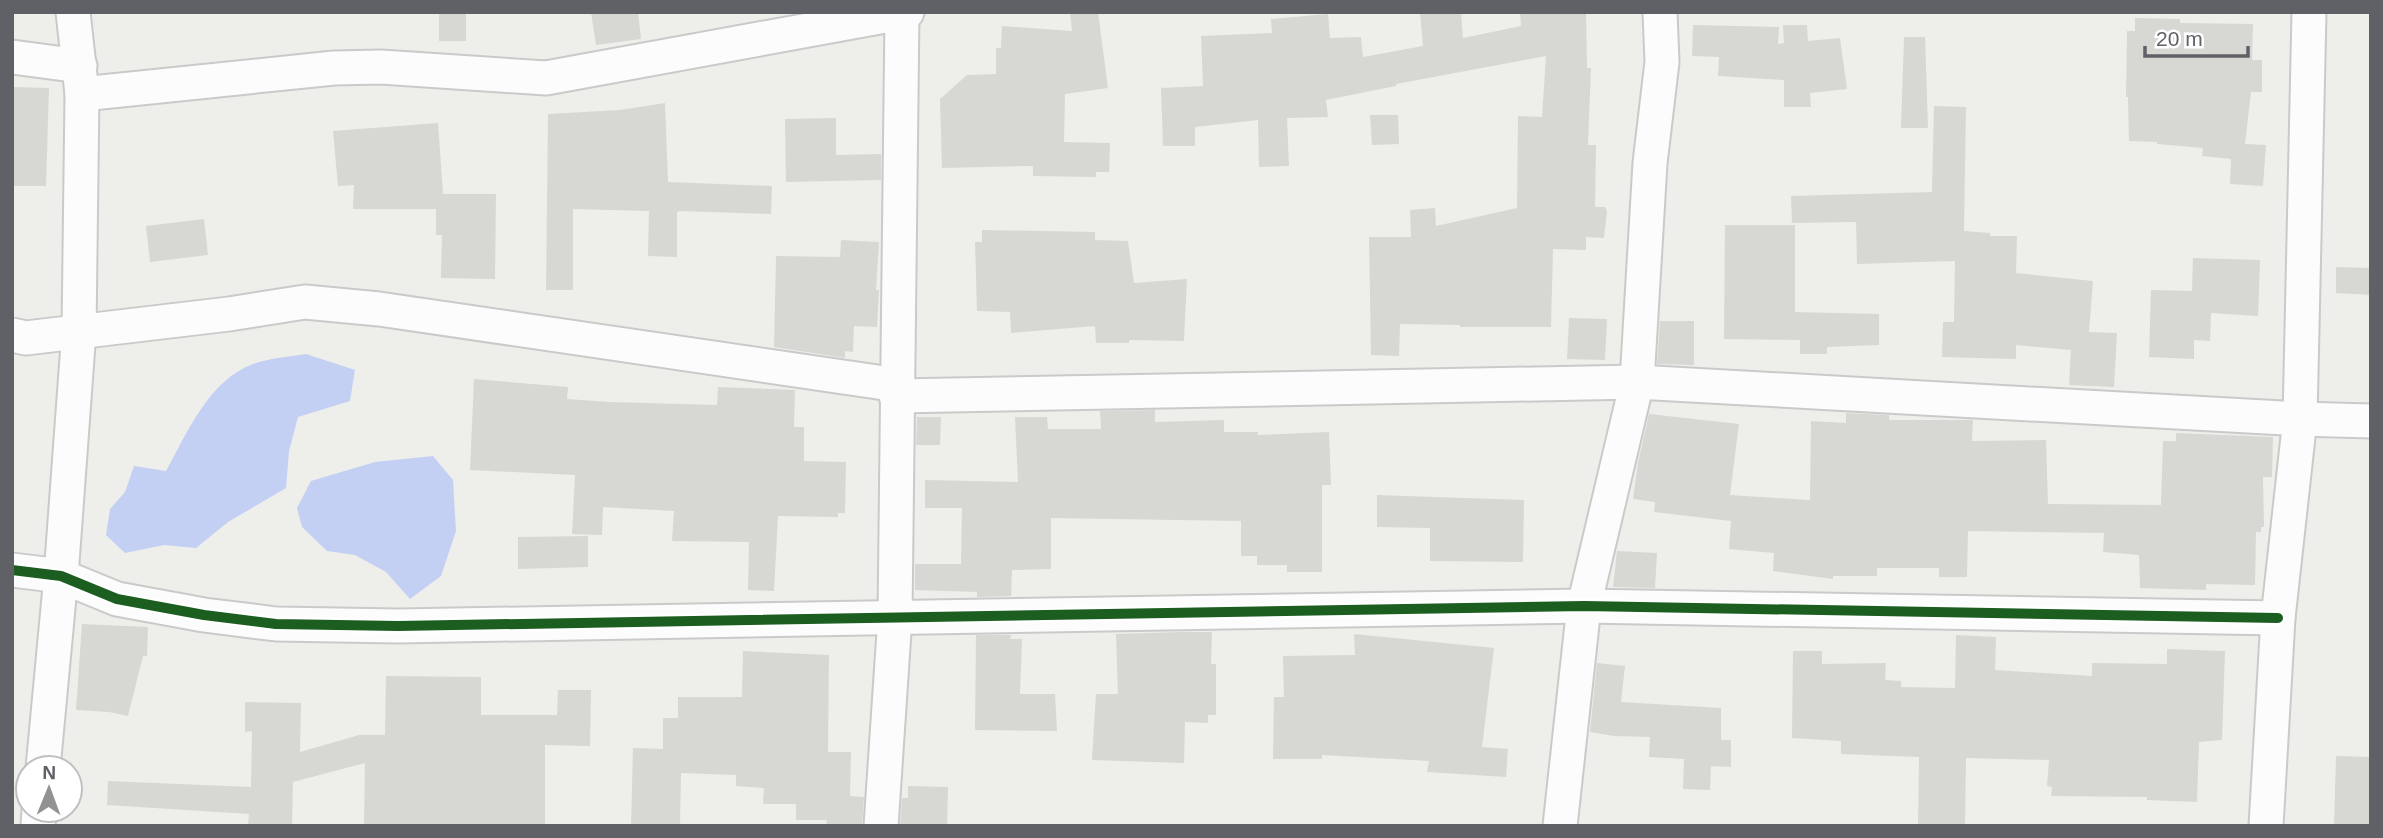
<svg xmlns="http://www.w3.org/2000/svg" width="2383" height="838" font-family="Helvetica,sans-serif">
<rect width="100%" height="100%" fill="#eeeeea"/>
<g fill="#c3d0f4">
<path d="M306,354L355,370L350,401L298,417L289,451L286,488L228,522L196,548L164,545L125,553L106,535L110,509L125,492L134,466L166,471C187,433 209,380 253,364C269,358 289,357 306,354Z"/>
<polygon points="433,456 453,480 456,531 441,576 410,599 386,572 355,555 327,551 302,527 297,508 311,481 375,462"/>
</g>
<g fill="#d7d7d4">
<rect x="439" y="12" width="27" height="29"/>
<polygon points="591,12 638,12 641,39 596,45"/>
<polygon points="1070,12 1098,12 1108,88 1065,94 1064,142 1110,143 1109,172 1096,172 1096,177 1033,176 1033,166 942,168 940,99 967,75 996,74 996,48 1001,48 1002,26 1072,31"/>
<polygon points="1420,12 1461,12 1463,38 1521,26 1520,12 1586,12 1587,68 1591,68 1588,145 1596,145 1595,207 1605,207 1607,211 1604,238 1586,237 1586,250 1553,249 1551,327 1460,327 1460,325 1400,324 1399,356 1371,355 1369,237 1411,237 1410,210 1435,208 1436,226 1517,208 1518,116 1542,117 1546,56 1396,84 1396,86 1326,100 1328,117 1287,118 1289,166 1259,167 1258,120 1195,127 1195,146 1163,146 1161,88 1203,86 1201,36 1272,33 1271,19 1328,14 1330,38 1361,37 1363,57 1423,46"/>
<polygon points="2135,18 2180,19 2180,23 2253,24 2252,60 2262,60 2262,92 2251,92 2245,144 2266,145 2263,186 2230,184 2231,159 2202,156 2203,148 2157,144 2157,142 2129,141 2128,97 2126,97 2127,31 2135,31"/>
<polygon points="1693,25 1779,27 1778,44 1784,43 1783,25 1807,25 1808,41 1840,38 1847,89 1810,93 1811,107 1784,107 1784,80 1718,76 1719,57 1692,56"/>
<polygon points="1904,37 1925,37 1928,128 1901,128"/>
<polygon points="12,87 49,88 46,186 12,186"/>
<polygon points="665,103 668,182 772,186 771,214 680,211 677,212 677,257 648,256 649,211 573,209 573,290 546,290 548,114 620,110"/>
<polygon points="1934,106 1966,107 1964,231 1990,233 1990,236 2017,236 2016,273 2093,281 2089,332 2117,333 2114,387 2069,385 2071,350 2016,345 2016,359 1942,357 1943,322 1954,322 1955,261 1857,264 1856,222 1792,223 1791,196 1932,192"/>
<polygon points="1370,115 1398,115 1399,144 1372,145"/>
<polygon points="836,118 836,155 881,154 881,180 786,182 785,119"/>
<polygon points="438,123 443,194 496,194 495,279 441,278 442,235 436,235 436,209 353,209 354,185 338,186 333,131"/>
<polygon points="204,219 208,255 150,262 146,226"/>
<polygon points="1725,225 1795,225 1795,312 1879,314 1879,345 1827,347 1827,354 1800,354 1800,340 1724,339"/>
<polygon points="982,230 1095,232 1095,240 1128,241 1134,283 1187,279 1184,341 1129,340 1129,343 1096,343 1095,326 1011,333 1010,312 977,311 975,242 982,242"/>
<polygon points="841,240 879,242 876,290 879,290 877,327 854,326 853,352 845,351 845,358 774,347 776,256 840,257"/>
<polygon points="2193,258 2260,260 2258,316 2211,313 2210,341 2194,340 2194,359 2149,357 2151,290 2192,291"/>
<polygon points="2336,267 2371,268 2371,295 2336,293"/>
<polygon points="1569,318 1607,319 1605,360 1567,359"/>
<polygon points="1660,321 1694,321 1694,365 1657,364"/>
<polygon points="474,379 568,387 567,399 610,402 717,405 718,387 795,390 794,427 804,427 804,461 846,462 845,513 838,513 838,517 778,516 774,591 748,590 749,542 672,541 674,511 603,507 602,535 572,534 575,475 470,470"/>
<polygon points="1155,410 1155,422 1224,420 1224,432 1258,432 1258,435 1329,432 1331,485 1322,485 1322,572 1287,572 1287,565 1257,565 1257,556 1241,556 1241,521 1051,518 1051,569 1012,570 1011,596 977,597 977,592 915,590 915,564 961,564 962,508 925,508 925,480 1018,482 1015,417 1047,417 1048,429 1101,429 1100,411"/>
<polygon points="1846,413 1889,415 1889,420 1973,420 1972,441 2046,440 2048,504 2161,505 2163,441 2176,441 2176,433 2273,437 2272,477 2263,477 2264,527 2261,527 2261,532 2256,532 2255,585 2206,584 2206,590 2140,588 2139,555 2103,552 2104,533 1968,531 1967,577 1939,577 1939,568 1877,568 1877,576 1833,576 1833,579 1773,571 1774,553 1729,549 1731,521 1654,512 1655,502 1633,499 1638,463 1649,414 1739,424 1730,495 1810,500 1811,421 1846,423"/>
<polygon points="917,417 941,417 940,445 916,445"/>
<polygon points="1377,495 1524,500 1523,562 1430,561 1430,528 1377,527"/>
<polygon points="588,536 588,567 518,569 518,537"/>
<polygon points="1617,551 1657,553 1655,588 1613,587"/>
<polygon points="82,624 148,627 147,656 143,656 128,716 109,712 76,710"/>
<polygon points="1180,632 1212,632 1211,664 1216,664 1216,715 1208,715 1208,723 1185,722 1184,763 1092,760 1096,694 1118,694 1116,634"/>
<polygon points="1354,634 1494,648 1482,747 1508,749 1506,777 1427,772 1429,761 1322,755 1322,759 1273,759 1274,697 1284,697 1283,656 1355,655"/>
<polygon points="976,635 1011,635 1010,639 1022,639 1020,694 1055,694 1057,731 975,730"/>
<polygon points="1956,635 1996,637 1995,670 2092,676 2092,663 2167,664 2167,649 2225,651 2222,740 2199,742 2197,802 2147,800 2147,797 2051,796 2052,787 2047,786 2049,760 1966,758 1965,826 1918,826 1919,757 1841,754 1841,741 1792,738 1793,651 1822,651 1822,664 1886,663 1885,680 1901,681 1901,687 1955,688"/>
<polygon points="743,651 829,655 828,752 851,752 850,796 864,797 862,826 826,826 827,820 796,820 796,804 763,804 764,788 736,786 736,775 681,773 680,826 631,826 633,748 663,749 663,718 678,718 678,697 742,697"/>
<polygon points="1597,663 1625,666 1621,702 1721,708 1721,740 1731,740 1731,767 1711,766 1710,790 1683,789 1684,759 1649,757 1650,737 1614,736 1590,732"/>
<polygon points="386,676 481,677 481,715 557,715 558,690 591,690 590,746 545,745 545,826 364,826 365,763 293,782 292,826 248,826 249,814 107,805 108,781 251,787 252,731 245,732 245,702 301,703 300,752 359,735 385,735"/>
<polygon points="2336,756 2371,757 2371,826 2334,826"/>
<polygon points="908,786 948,787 947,826 900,826 902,798 908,798"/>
</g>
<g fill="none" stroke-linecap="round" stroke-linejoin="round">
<g stroke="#cacaca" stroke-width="37">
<g id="minor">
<polyline points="12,57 80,66"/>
<polyline points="82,94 334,68 381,67 546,78 907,12"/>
<polyline points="12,335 26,338 229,314 305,302 379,309 898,385"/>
<polyline points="896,396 1637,382 2300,419 2371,421"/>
<polyline points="12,570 61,576 117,599 204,615 276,624 398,626 1584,606 2278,618"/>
<polyline points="43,768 61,576 79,331 82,94 73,12"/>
<polyline points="38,826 39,810"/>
<polyline points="881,826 895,617 902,12"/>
<polyline points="1560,826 1584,606 1637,382 1650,163 1662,62 1660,12"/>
<polyline points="2266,826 2278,618 2300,419 2309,12"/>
</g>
</g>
<use href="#minor" stroke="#fcfcfc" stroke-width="33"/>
<g stroke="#fff" stroke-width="15">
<polyline id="cycleway" points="12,570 61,576 117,599 204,615 276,624 398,626 1584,606 2278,618"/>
</g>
<use href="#cycleway" stroke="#1b5e20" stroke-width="10"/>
</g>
<rect width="2383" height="838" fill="none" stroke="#606167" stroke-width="28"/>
<g transform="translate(49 789) rotate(1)"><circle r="33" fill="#ffffff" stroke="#bfc0c2" stroke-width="2"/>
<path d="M0-5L12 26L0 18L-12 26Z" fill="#929295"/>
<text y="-10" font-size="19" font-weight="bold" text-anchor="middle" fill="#606167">N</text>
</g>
<path d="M2145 46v10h103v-10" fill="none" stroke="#606167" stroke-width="3.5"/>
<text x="2156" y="46" font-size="21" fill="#606167" stroke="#ffffff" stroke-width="5" paint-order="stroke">20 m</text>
</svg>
